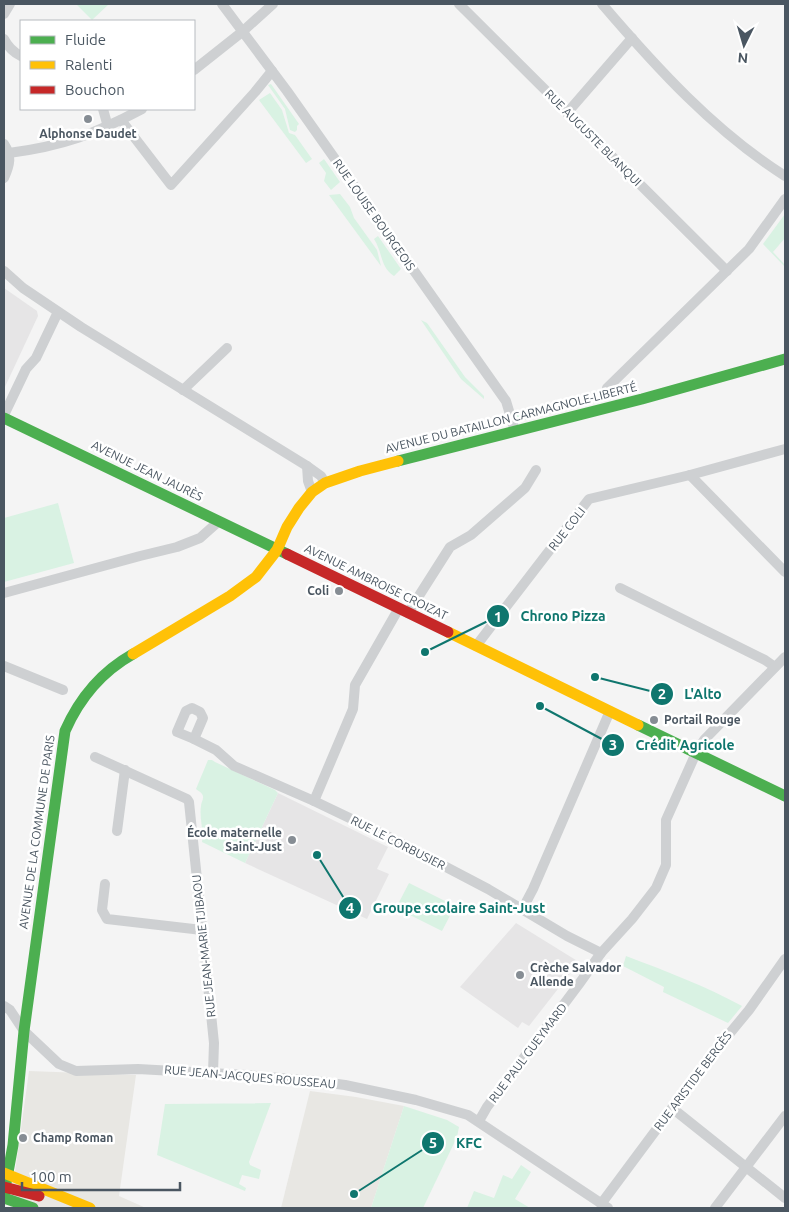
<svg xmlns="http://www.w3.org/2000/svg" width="789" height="1212" font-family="Ubuntu,sans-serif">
<rect width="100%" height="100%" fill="#f4f4f4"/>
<g fill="#e8e7e3">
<polygon points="29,1071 136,1075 119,1196 146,1208 10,1208"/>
<polygon points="310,1091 356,1097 404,1106 371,1208 281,1208"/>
</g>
<g fill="#e6e5e6">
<polygon points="4,288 37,311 38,316 4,389"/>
<polygon points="278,793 388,847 377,869 389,874 367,919 245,863"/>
<polygon points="516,923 579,962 529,1026 522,1022 518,1028 460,987"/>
</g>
<g fill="#d9f2e3">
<polygon points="76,4 109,4 92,20"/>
<polygon points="271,84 299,124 297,126 297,130 295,132 290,130 285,109 268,85"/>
<polygon points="270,93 282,110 289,133 295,135 312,159 306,163 259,100"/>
<polygon points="324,159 340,182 331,190 324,181 326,173 319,163"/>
<polygon points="340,194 350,207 354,218 377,250 381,266 329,195"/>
<polygon points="785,214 785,238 773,252 785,265 785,267 763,244"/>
<path d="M378,236L401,269L394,276C380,267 383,253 374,239Z"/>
<polygon points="421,320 427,323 465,377 484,396 484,399 461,379"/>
<polygon points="554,403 556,412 516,422 514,413"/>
<polygon points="58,503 74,563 4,582 4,518"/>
<path d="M208,760H212L215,762L275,790L278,793L245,863L202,842C204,830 199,818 201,806C201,802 205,798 202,794C201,792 197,790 196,789Z"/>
<polygon points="409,883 455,906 442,931 396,908"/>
<path d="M626,956C666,971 705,986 742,1006L728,1023L663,992L664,987L623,966Z"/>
<polygon points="271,1103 249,1162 250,1165 261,1170 259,1179 242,1175 239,1184 246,1188 245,1191 157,1155 165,1104"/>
<polygon points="404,1106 447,1120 459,1127 457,1137 423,1208 371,1208"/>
<polygon points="521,1165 531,1172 515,1199 530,1208 467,1208 474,1191 494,1198 503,1175 512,1179"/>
</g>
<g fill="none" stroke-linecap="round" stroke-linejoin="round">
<g stroke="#ced0d2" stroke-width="10">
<polyline points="222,4 287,91 506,401 515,431"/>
<polyline points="459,4 727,271"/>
<path d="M602,4C656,67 714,131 785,176"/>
<polyline points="4,14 10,4"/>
<path d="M4,39C8,47 13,52 21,56"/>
<polyline points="194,70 242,32 273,4"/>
<polyline points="103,109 108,127"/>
<polyline points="567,113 632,38"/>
<polyline points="121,120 171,185 255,92 272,71"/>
<path d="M4,144C12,156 10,165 4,178"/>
<path d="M9,153C63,146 95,134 142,109"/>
<polyline points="4,271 23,288 81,327 307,466 321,476 325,483"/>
<polyline points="607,388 749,249 785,199"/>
<polyline points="183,390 227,348"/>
<polyline points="4,415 26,369 36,358 58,312"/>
<polyline points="307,466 308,481 312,492"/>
<polyline points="690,475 785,572"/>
<polyline points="620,588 765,660 775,667"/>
<polyline points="4,593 140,556 177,547 200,538 218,522"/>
<polyline points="408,613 450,547 471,535 525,488 536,470"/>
<polyline points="476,646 589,499 690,475 785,449"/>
<polyline points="4,666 63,690"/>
<polygon points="192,708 200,712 203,718 194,739 177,732 186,711"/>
<polyline points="194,739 216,750 234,766 314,801 385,835 488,889 567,936 601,953"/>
<polyline points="95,757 187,799 189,802 214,1043 213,1073"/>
<polyline points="314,801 353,709 355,685 399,608"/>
<polyline points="117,831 125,770"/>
<polyline points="105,884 102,910 107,919 202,930"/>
<polyline points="522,910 533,889 610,711"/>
<polyline points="4,1006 10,1010 24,1031 59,1064 76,1071 138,1069 246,1075 315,1081 345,1085 416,1100 468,1115 608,1208"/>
<polyline points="672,1108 785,1198"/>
<polyline points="479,1121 487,1107 579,984 601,953 632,919 656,888 666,865 666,820 696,753 704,740 785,657"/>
<polyline points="601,1204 711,1056 749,1010 785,959"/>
<polyline points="715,1208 785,1116"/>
</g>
<g stroke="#4caf50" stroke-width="11">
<polyline points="4,418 287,554"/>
<polyline points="398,461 642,399 785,359"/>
<polyline points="638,725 785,796"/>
<path d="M4,1194L13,1145L24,1031L65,731C80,697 101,672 133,654"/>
<polyline points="4,1198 33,1208"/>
</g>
<g stroke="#ffc107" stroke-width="11">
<polyline points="448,632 638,725"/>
<polyline points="133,654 230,596 256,577 277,550 287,527 299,508 312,492 325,483 360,471 398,461"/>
<polyline points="4,1173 90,1208"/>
</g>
<g stroke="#c62828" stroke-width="11">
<polyline points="287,554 448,632"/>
<polyline points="4,1187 39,1196"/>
</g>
</g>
<g fill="#868d94" stroke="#fff" stroke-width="2">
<circle cx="88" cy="119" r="5"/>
<circle cx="339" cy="591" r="5"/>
<circle cx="654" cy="720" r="5"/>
<circle cx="292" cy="840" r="5"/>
<circle cx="520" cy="975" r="5"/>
<circle cx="23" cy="1138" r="5"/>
</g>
<g text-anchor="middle" stroke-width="5" stroke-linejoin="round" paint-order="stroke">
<g font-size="12" font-weight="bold" fill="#4a5661" stroke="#fff" text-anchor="start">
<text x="88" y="138" text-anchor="middle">Alphonse Daudet</text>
<text x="329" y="595" text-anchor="end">Coli</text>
<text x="664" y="724">Portail Rouge</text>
<text x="282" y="837" text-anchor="end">École maternelle<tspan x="282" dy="14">Saint-Just</tspan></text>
<text x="530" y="972">Crèche Salvador<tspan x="530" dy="14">Allende</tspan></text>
<text x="33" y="1142">Champ Roman</text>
</g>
<g font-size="12" fill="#4a5661" stroke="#fff">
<text transform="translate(593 138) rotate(45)" y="4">RUE AUGUSTE BLANQUI</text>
<text transform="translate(374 215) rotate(55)" y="4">RUE LOUISE BOURGEOIS</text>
<text transform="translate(511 418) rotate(-14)" y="4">AVENUE DU BATAILLON CARMAGNOLE-LIBERTÉ</text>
<text transform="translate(147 471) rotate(26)" y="4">AVENUE JEAN JAURÈS</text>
<text transform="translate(567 529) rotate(-52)" y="4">RUE COLI</text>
<text transform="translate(376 582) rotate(26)" y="4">AVENUE AMBROISE CROIZAT</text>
<text transform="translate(37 832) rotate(-82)" y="4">AVENUE DE LA COMMUNE DE PARIS</text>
<text transform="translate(398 843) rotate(27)" y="4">RUE LE CORBUSIER</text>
<text transform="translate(204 946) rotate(-96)" y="4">RUE JEAN-MARIE TJIBAOU</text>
<text transform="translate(528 1053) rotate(-53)" y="4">RUE PAUL GUEYMARD</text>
<text transform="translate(250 1077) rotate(5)" y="4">RUE JEAN-JACQUES ROUSSEAU</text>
<text transform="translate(693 1081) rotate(-53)" y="4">RUE ARISTIDE BERGÈS</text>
</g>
</g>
<path fill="none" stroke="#0f766e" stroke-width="2" d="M425 652L498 616M595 677L662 694M540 706L613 745M317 855L350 908M354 1194L433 1143"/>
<g fill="#0f766e" stroke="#fff" stroke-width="2">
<circle cx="425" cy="652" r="5"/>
<circle cx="595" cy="677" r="5"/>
<circle cx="540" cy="706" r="5"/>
<circle cx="317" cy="855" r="5"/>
<circle cx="354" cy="1194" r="5"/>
<circle cx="498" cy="616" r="12"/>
<circle cx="662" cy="694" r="12"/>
<circle cx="613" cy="745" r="12"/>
<circle cx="350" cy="908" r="12"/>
<circle cx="433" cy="1143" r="12"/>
</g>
<g font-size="15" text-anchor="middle" font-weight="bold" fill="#fff">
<text x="498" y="622">1</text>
<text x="662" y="699">2</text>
<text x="613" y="750">3</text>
<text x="350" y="913">4</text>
<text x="433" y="1148">5</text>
</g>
<g font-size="14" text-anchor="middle" font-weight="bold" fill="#0f766e" stroke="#fff" stroke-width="5" stroke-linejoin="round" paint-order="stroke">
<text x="563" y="621">Chrono Pizza</text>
<text x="703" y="699">L'Alto</text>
<text x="685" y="750">Crédit Agricole</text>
<text x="459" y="913">Groupe scolaire Saint-Just</text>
<text x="469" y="1148">KFC</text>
</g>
<rect width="789" height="1212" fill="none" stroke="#4a5661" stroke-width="10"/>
<rect x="20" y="20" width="175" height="90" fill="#ffffff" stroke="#b7bbc0"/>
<rect x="30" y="36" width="25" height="8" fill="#4caf50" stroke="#b7bbc0"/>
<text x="65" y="45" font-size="15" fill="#4a5661">Fluide</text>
<rect x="30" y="61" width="25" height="8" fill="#ffc107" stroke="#b7bbc0"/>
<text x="65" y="70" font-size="15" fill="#4a5661">Ralenti</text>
<rect x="30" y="86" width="25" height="8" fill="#c62828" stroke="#b7bbc0"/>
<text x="65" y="95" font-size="15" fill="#4a5661">Bouchon</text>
<g transform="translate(744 45) rotate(185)" stroke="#ffffff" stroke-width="4" paint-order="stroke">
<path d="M0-4L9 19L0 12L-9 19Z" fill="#4a5661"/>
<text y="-8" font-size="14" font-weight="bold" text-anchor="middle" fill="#4a5661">N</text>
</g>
<path d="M22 1182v8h158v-8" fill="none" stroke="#4a5661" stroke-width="2.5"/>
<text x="30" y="1182" font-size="15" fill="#4a5661" stroke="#ffffff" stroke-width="4" paint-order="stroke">100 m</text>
</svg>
